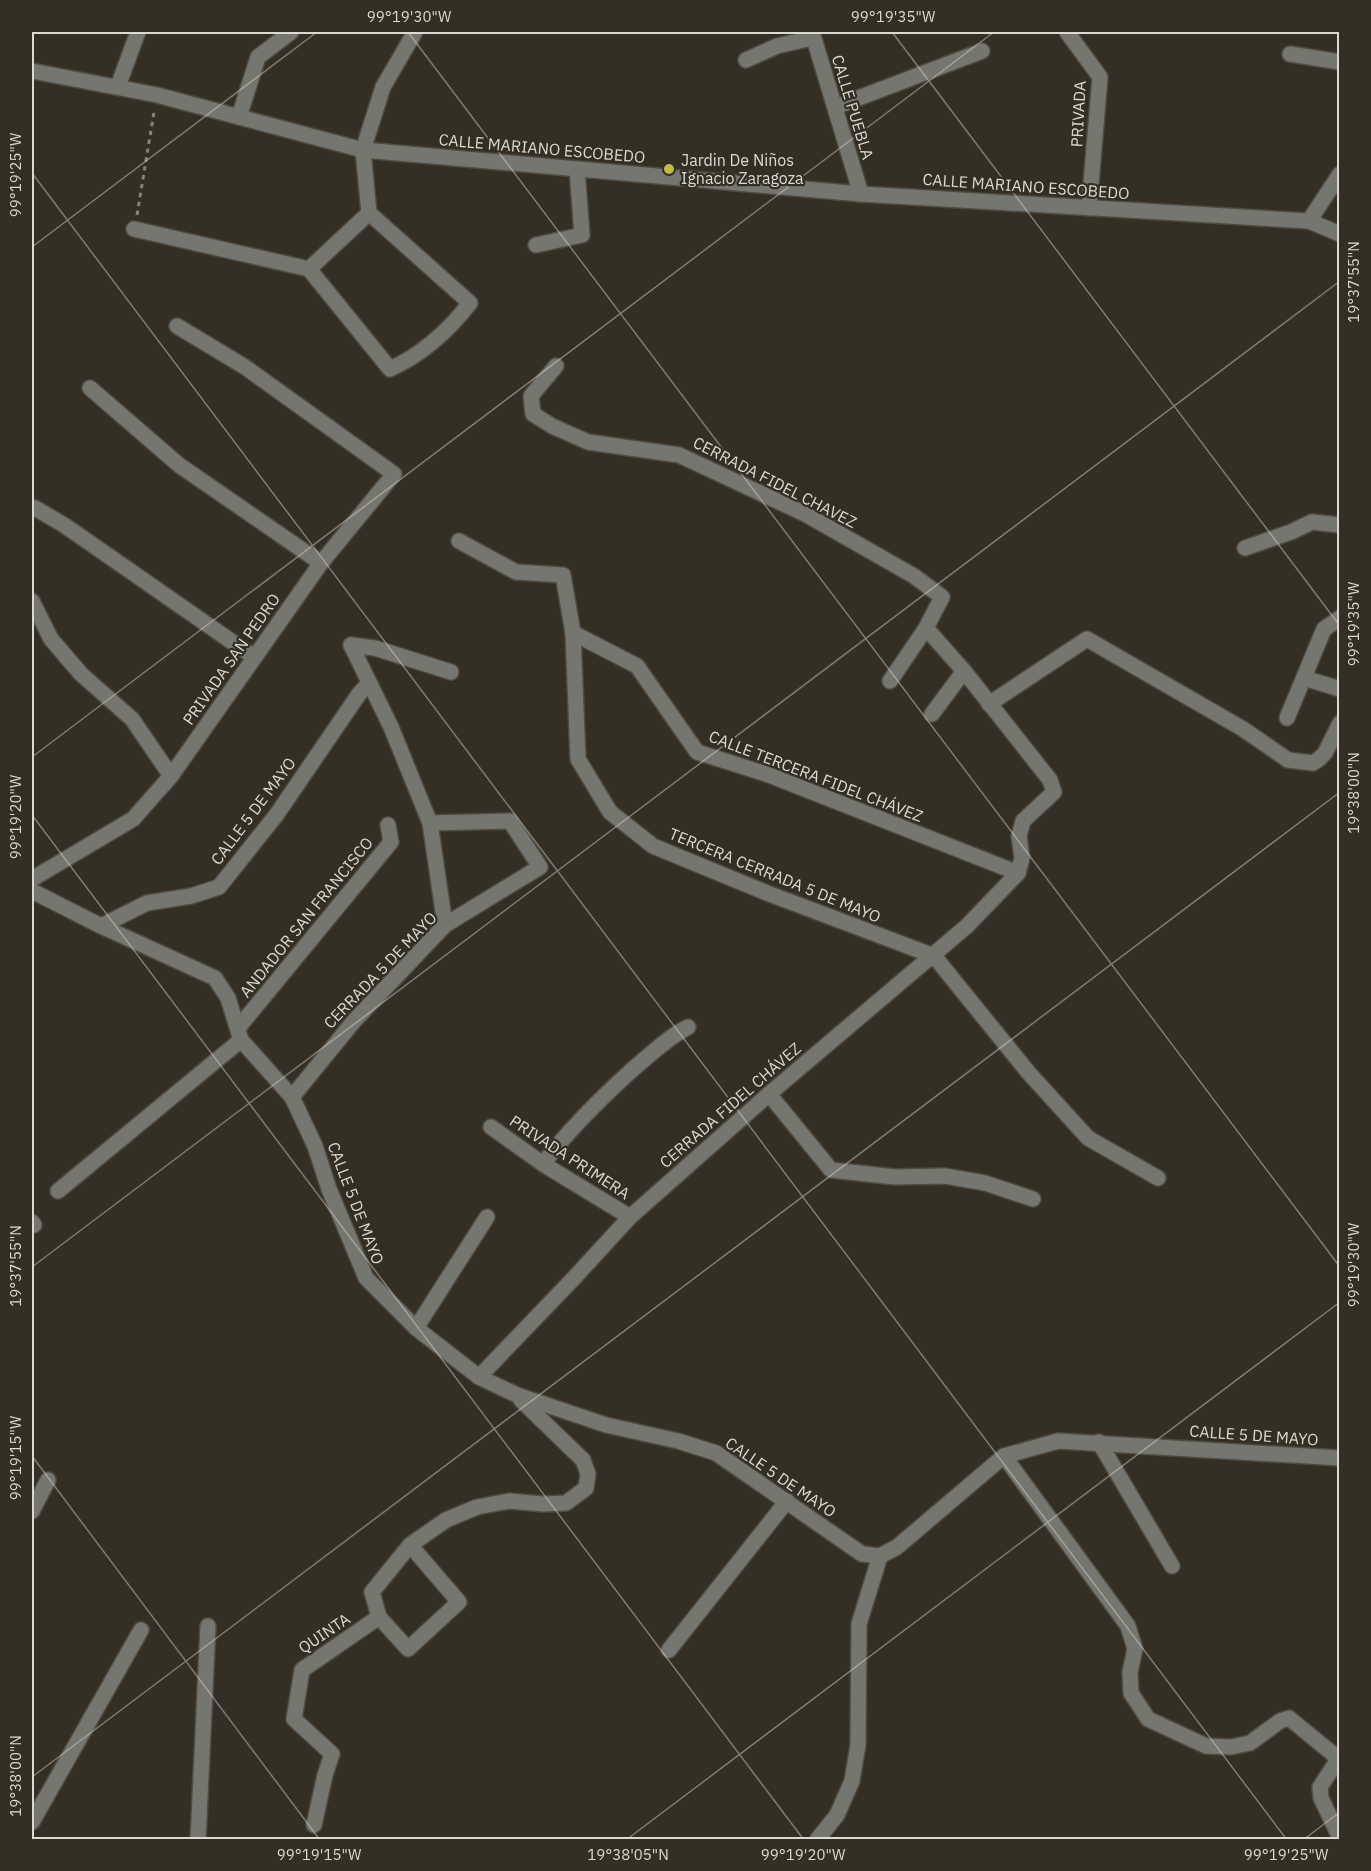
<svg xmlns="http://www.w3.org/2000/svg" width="1371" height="1871" font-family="'IBM Plex Sans',sans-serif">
<rect width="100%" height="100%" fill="#332f24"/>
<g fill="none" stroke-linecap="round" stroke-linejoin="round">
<g stroke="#4e4a40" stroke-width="18">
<g id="minor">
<polyline points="812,32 861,194"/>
<polyline points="1067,32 1100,77 1089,208"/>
<polyline points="1290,54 1340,62"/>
<polyline points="746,60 777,46 812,38"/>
<polyline points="32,71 157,95 363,150 861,194 1309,221 1340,234"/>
<polyline points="118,86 138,32"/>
<polyline points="835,107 982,51"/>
<polyline points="239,117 258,57 291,32"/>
<polyline points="1309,221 1340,174"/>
<polyline points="134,229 309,269"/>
<polyline points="536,245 582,235 577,169"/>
<path d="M309,269L390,369C421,355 449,330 470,303L369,213L363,150L383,87L415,32"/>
<polyline points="309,269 369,213"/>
<polyline points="556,366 531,396 533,414 552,426 588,442 679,455 805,514 914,576 942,597 926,628 890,681"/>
<polyline points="90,388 179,465 321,563"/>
<polyline points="32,508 35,508 64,525 254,657"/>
<polyline points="459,541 516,572 563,575 573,633 578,759 610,812 653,846 767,893 934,956 1028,1072 1088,1138 1158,1178"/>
<polyline points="1245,548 1291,532 1312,522 1340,525"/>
<polyline points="32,601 51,639 81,674 132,719 171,776"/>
<polyline points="573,633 637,666 697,752 769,775 1018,873"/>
<polyline points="351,645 391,727 430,823 445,925"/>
<polyline points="351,645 375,648 451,672"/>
<polyline points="1304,678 1340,689"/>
<polyline points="989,704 1087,639 1243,729 1288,760 1313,763 1319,759 1325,753 1340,723"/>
<polyline points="932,714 964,671"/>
<polyline points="1287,718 1324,629 1340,618"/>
<polyline points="32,879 133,819 171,776 321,563 394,474 245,367 177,326"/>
<polyline points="32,891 101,926 215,978 228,998 241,1040 292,1097 315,1146 329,1189 366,1278 416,1328 479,1377 517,1395 606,1425 678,1441 716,1453 862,1554 880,1556 897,1547 1004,1456 1058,1441 1340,1458"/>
<polyline points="101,926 147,903 191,896 219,887 277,814 359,694 368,684"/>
<polyline points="238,1028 391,842 388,825"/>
<polyline points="769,1094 831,1170 895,1177 945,1176 985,1183 1033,1199"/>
<polyline points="292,1097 354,1021 445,925 540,867 510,821 430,823"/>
<polyline points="491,1127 543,1164 630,1217"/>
<path d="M543,1164C569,1129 601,1098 633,1069C651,1054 667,1038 688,1027"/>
<polyline points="58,1191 241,1040"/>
<polyline points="32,1222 34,1225"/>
<polyline points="416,1328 487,1217"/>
<polyline points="479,1377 574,1278 630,1217 769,1094 967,926 1018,873 1022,858 1019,836 1023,821 1054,792 1050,780 964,671 926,628"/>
<polyline points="1099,1442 1172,1566"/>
<polyline points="1004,1456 1128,1626 1135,1649 1130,1672 1131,1693 1148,1719 1206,1746 1231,1747 1250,1743 1280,1721 1289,1718 1333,1754 1337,1761 1320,1787 1321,1798 1340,1838"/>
<polyline points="32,1511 48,1480"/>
<polyline points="410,1545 459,1602 408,1649 379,1617 372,1592 410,1545 446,1520 477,1507 509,1501 543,1504 566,1503 586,1488 588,1474 583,1460 521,1400"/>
<polyline points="669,1650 787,1501"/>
<polyline points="32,1822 141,1630"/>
<polyline points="314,1825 325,1775 332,1754 294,1719 302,1670 379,1617"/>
<polyline points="198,1840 208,1626"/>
<polyline points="817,1840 837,1815 852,1781 858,1745 859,1624 880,1556"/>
</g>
</g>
<polyline stroke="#858279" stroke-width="3" stroke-dasharray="4.5 4.5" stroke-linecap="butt" points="137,215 154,112"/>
<use href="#minor" stroke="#757670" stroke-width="15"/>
</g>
<path fill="none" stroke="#dbd9d2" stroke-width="1.5" stroke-opacity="0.45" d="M408,32L1340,1267M892,32L1340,626M32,173L1287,1840M32,247L317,32M32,757L994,32M32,815L804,1840M32,1267L1340,281M32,1456L320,1840M32,1777L1340,792M626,1840L1340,1302M1303,1840L1340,1812"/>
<circle fill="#c0be41" stroke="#332f24" stroke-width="2" cx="669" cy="169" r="6"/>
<g text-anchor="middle" stroke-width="4.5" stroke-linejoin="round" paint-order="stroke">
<g font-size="16" fill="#dbd9d2" stroke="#332f24">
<text transform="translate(853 107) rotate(73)" y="6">CALLE PUEBLA</text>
<text transform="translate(1078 114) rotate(-87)" y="6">PRIVADA</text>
<text transform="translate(542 148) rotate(5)" y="6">CALLE MARIANO ESCOBEDO</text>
<text transform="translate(1026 186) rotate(4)" y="6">CALLE MARIANO ESCOBEDO</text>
<text transform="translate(775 482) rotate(27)" y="6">CERRADA FIDEL CHAVEZ</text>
<text transform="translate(231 659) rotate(-55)" y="6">PRIVADA SAN PEDRO</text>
<text transform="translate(816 776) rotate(21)" y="6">CALLE TERCERA FIDEL CHÁVEZ</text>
<text transform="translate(253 811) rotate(-53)" y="6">CALLE 5 DE MAYO</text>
<text transform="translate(775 875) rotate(22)" y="6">TERCERA CERRADA 5 DE MAYO</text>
<text transform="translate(306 917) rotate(-51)" y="6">ANDADOR SAN FRANCISCO</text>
<text transform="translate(380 970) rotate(-46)" y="6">CERRADA 5 DE MAYO</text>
<text transform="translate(730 1105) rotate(-41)" y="6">CERRADA FIDEL CHÁVEZ</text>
<text transform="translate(570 1157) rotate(33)" y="6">PRIVADA PRIMERA</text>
<text transform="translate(356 1203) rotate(69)" y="6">CALLE 5 DE MAYO</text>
<text transform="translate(1254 1435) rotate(4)" y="6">CALLE 5 DE MAYO</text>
<text transform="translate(781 1477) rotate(34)" y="6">CALLE 5 DE MAYO</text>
<text transform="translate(324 1633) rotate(-34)" y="6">QUINTA</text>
</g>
<g font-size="16" fill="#dbd9d2" stroke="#332f24" text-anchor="start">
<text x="681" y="166">Jardin De Niños<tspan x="681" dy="18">Ignacio Zaragoza</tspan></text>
</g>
</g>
<rect width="1371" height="1871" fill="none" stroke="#332f24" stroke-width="66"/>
<rect x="33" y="33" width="1305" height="1805" fill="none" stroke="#dbd9d2" stroke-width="2"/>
<g font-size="15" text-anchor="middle" fill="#dbd9d2">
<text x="409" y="22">99°19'30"W</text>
<text x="893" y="22">99°19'35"W</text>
<text transform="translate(16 175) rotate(-90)" y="5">99°19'25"W</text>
<text transform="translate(1354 282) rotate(-90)" y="5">19°37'55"N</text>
<text transform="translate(1354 624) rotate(-90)" y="5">99°19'35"W</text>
<text transform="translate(1354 793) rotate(-90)" y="5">19°38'00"N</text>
<text transform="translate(16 817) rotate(-90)" y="5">99°19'20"W</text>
<text transform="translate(1354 1265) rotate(-90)" y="5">99°19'30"W</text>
<text transform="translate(16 1266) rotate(-90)" y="5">19°37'55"N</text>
<text transform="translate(16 1458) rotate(-90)" y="5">99°19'15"W</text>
<text transform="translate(16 1776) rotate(-90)" y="5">19°38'00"N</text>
<text x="319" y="1860">99°19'15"W</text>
<text x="628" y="1860">19°38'05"N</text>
<text x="803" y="1860">99°19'20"W</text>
<text x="1286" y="1860">99°19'25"W</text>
</g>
</svg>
